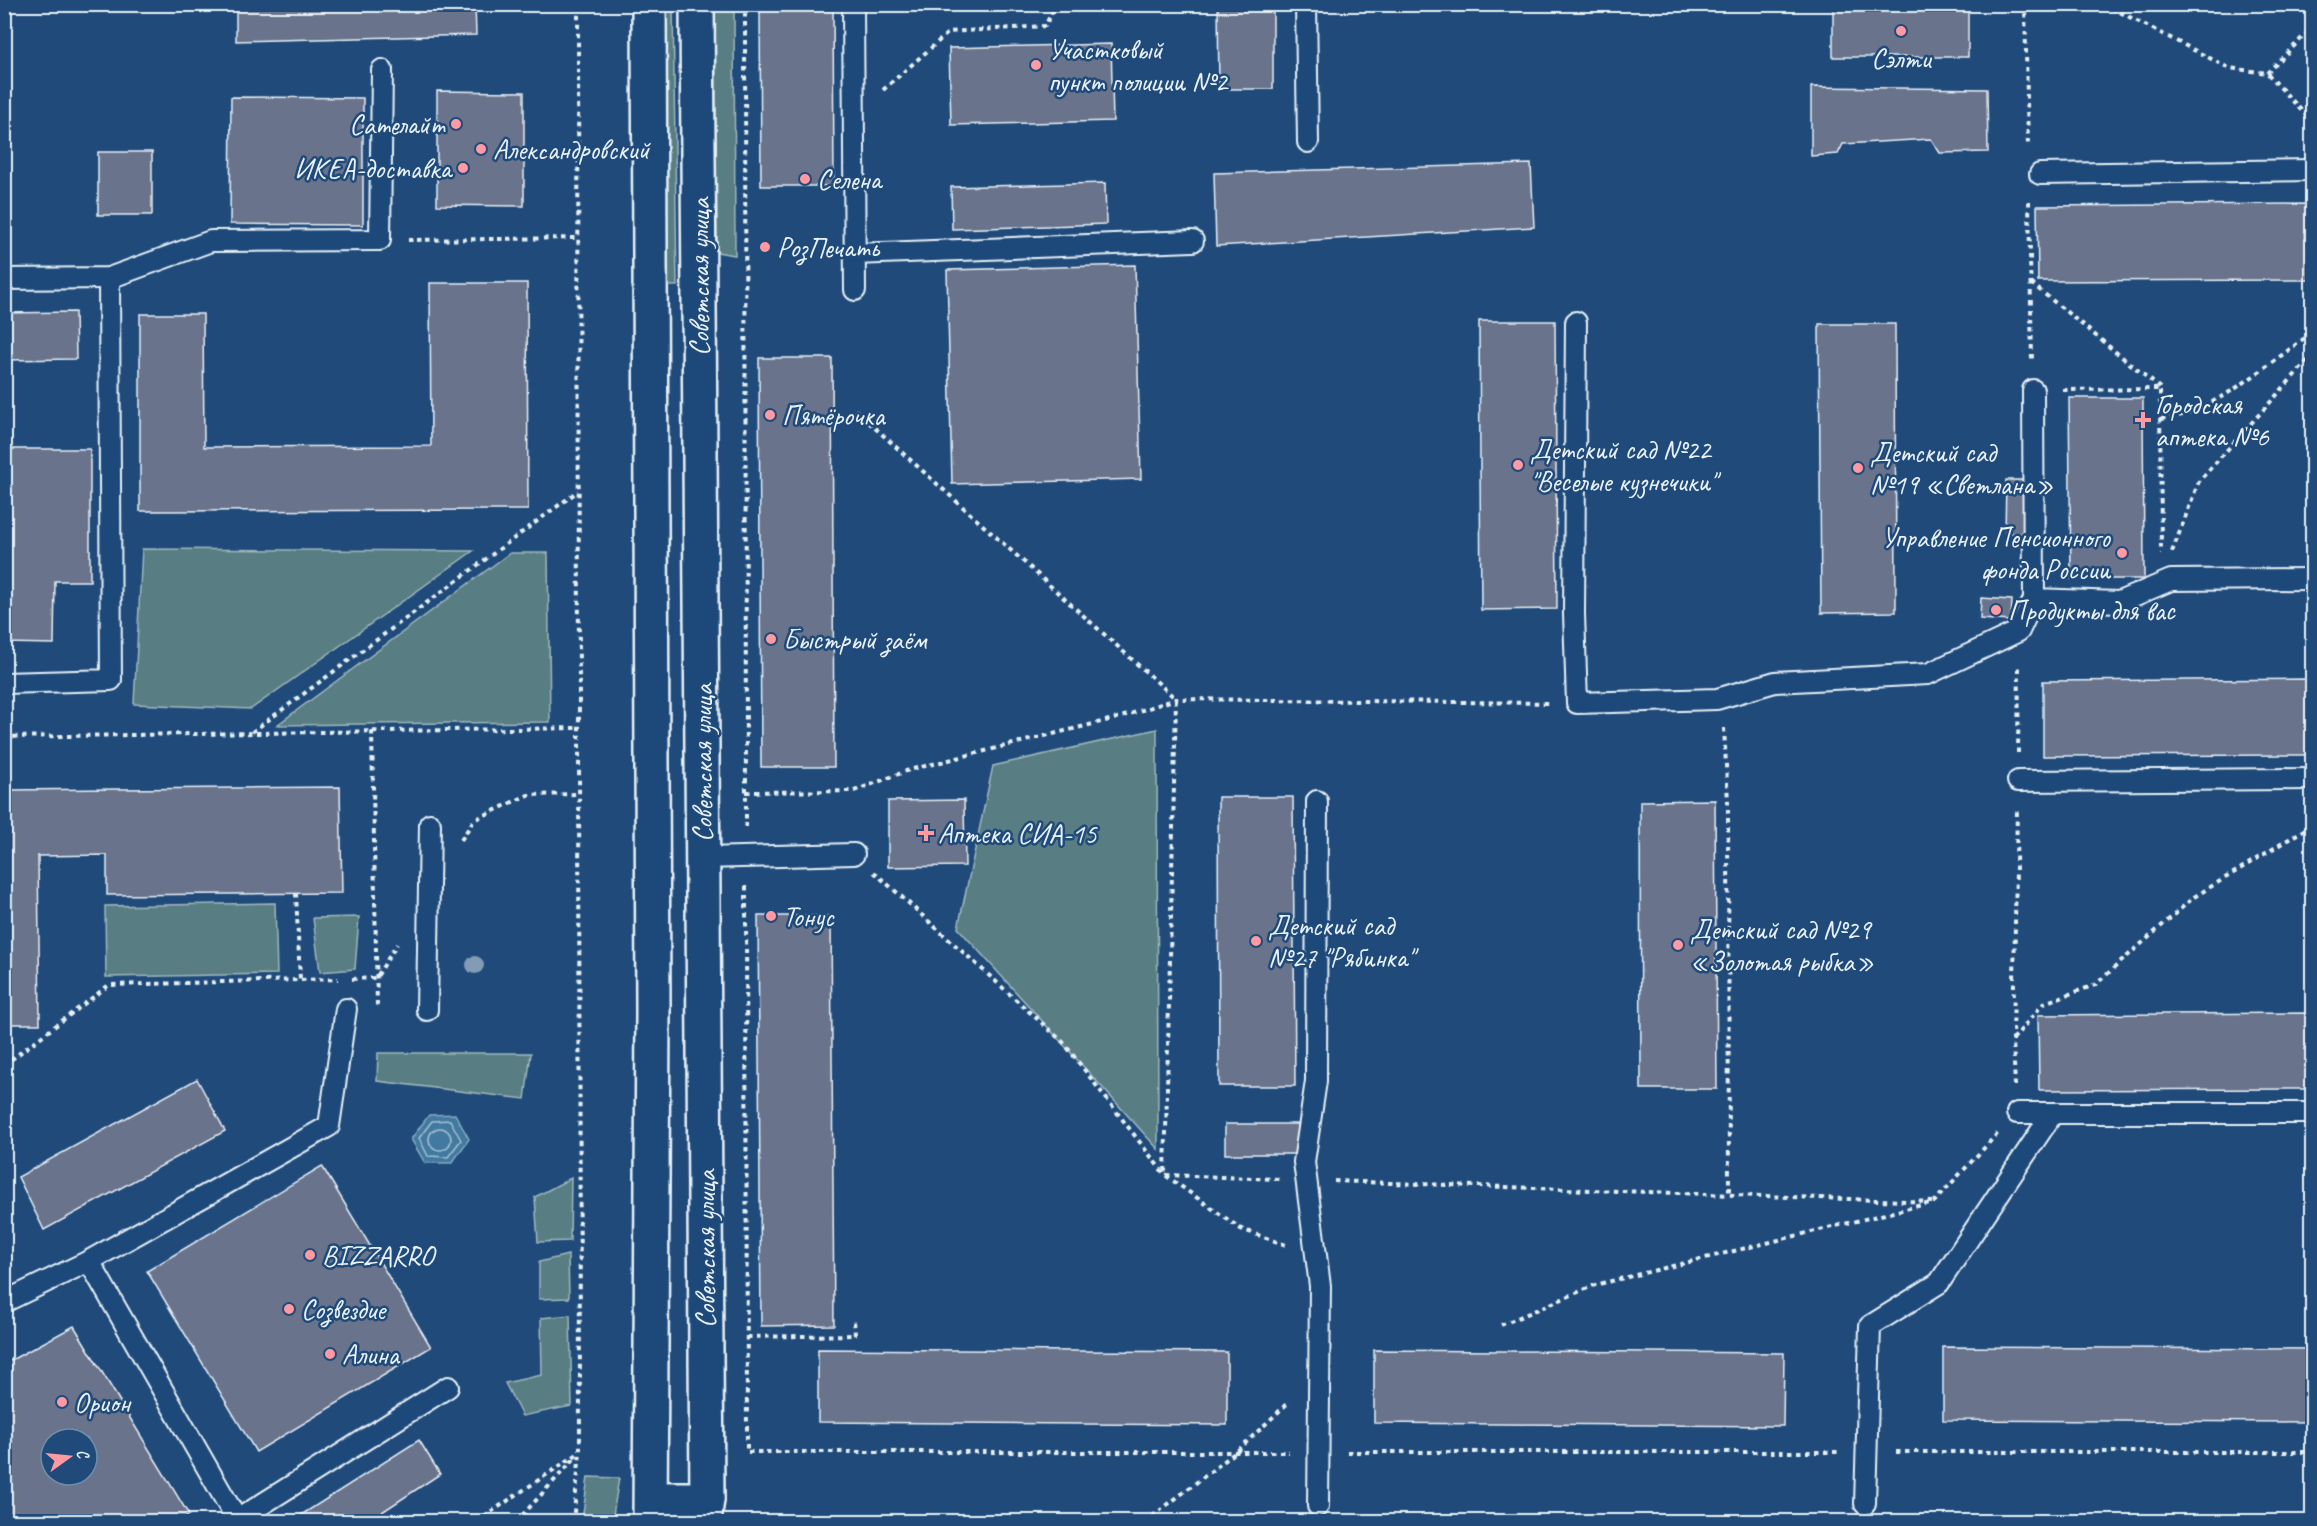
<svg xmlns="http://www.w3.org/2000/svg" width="2317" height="1526" font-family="Caveat,sans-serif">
<rect width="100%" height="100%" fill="#1f4a7a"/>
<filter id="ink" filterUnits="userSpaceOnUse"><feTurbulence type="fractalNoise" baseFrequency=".0167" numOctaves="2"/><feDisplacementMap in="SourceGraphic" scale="12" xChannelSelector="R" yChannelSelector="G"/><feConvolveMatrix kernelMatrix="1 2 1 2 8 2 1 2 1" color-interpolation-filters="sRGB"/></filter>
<g filter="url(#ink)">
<g fill="#597e83" stroke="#a0b8be" stroke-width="1.5">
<polygon points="659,5 673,5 677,286 663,286"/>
<polygon points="715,5 734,5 735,255 717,252"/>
<polygon points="142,549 473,551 251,709 134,704"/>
<polygon points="510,553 548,553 550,722 277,725"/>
<polygon points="1157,729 1158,1149 958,928 993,766"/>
<polygon points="275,903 277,974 106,977 105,906"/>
<polygon points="359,917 355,969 320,972 313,918"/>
<polygon points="378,1053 531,1053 525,1099 377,1081"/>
<polygon points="571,1178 570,1241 538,1242 535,1197"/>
<polygon points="568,1255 569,1298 539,1299 539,1262"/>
<polygon points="570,1315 572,1406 522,1416 505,1383 542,1375 541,1318"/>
<polygon points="588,1477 619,1478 612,1521 582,1521"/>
</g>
<polygon fill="#4379a0" stroke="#85a9c3" stroke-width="1.5" points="455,1114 469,1139 452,1163 425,1163 411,1139 429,1115"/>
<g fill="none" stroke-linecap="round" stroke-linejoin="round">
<g stroke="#a6c1d5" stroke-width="1.5">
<polygon points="450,1120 461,1140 448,1157 428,1156 419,1138 432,1121"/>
<circle cx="440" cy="1139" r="11"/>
</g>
</g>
<g fill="#6b738c" stroke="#e8f1f8" stroke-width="1.5" fill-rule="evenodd">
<polygon points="236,4 475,4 476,35 236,41"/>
<polygon points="760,4 833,4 834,186 761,186"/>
<polygon points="1218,4 1273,4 1273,89 1219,89"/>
<rect x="1833" y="4" width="135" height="53"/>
<polygon points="1111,44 1113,121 951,125 949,48"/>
<polygon points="1811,87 1987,89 1988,152 1940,153 1931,139 1843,144 1838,154 1811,156"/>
<polygon points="437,91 524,92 524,206 437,205"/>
<polygon points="231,97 363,98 363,225 230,224"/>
<rect x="98" y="152" width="54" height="63"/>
<polygon points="1531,164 1534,227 1216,246 1214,173"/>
<polygon points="1105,183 1106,224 952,229 951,187"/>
<polygon points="2312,204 2312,280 2038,281 2037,206"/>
<polygon points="1135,265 1141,479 952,484 947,270"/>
<polygon points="430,283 527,283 528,510 140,511 140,314 203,314 204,447 431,446"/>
<polygon points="75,312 76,359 4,360 4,313"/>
<polygon points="1479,321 1555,321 1557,609 1481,610"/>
<polygon points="1819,324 1895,324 1896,612 1821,613"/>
<polygon points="759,358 832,358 834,767 761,767"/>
<polygon points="2069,398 2143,398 2144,579 2071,579"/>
<polygon points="4,449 90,449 90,581 55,581 54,644 4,643"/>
<polygon points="2006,480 2028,480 2027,534 2005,533"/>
<polygon points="1981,598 2012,600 2011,621 1980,619"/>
<polygon points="2312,679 2312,755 2043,756 2043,681"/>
<polygon points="340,787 342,893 107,895 107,855 38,856 40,1024 4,1024 4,790"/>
<polygon points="1218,797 1293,797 1295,1086 1219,1086"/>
<polygon points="964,800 965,866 888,867 888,801"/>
<polygon points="1715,800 1717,1089 1641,1089 1640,801"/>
<polygon points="758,916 831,916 834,1325 761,1326"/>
<polygon points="2312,1013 2312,1089 2039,1090 2038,1015"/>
<polygon points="197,1079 225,1131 44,1230 18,1177"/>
<polygon points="1225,1124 1298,1124 1299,1154 1225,1154"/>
<polygon points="322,1166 431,1347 256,1452 147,1271"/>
<path d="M74,1326L189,1515L179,1522H4V1364ZM51,1439H87V1475H51Z"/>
<polygon points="1943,1347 2312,1349 2312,1422 1943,1420"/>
<polygon points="818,1349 1227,1352 1227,1425 818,1422"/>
<polygon points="1374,1350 1784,1353 1783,1426 1374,1423"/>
<polygon points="419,1440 440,1474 367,1522 290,1522"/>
</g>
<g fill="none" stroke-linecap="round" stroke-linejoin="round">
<g stroke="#e8f1f8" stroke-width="24">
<g id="service">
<polyline points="853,4 855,290"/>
<polyline points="1306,4 1308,142"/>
<polyline points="2040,174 2312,170"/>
<polyline points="855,254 1193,241"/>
<polyline points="4,279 109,278 211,241 380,240 382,70"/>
<polyline points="1576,322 1574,614 1577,703 1717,699 1775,682 1928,674 2019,631 2034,599"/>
<polyline points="2033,390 2034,599 2119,602 2171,580 2312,579"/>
<polyline points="4,683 111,680 109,278"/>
<polyline points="2018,781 2312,779"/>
<polyline points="1317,801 1316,1081 1304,1162 1320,1286 1318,1506"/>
<polyline points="703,858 854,854"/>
<polyline points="427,1010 430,824"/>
<polyline points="2017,1113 2312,1113"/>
<polyline points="89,1261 237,1520"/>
<polyline points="4,1302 89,1261 329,1126 346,1009"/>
<polyline points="1865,1504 1870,1326 1939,1283 2053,1113"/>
<polyline points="234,1522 448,1387"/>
</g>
</g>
<g stroke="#e8f1f8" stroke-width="38">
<g id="secondary">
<polyline points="649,4 653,1011 650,1522"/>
<polyline points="697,4 707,1499 704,1522"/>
<polyline points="652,1499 707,1499"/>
</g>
</g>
<g stroke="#e8f1f8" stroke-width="4" stroke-dasharray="4.5 4.5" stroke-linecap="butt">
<polyline points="745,4 746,827"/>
<polyline points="2025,4 2028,148"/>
<polyline points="2104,4 2229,68 2267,73 2312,122"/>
<polyline points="2267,73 2312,28"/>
<polyline points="883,90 949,32 1045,26 1056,4"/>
<polyline points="2029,201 2032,361"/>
<polyline points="408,240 578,238"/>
<polyline points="2031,283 2160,388"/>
<polyline points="2063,390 2160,389 2161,554"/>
<polyline points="855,410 1176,699 1165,1175 1279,1179"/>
<path d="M2161,419C2212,415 2270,362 2312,333"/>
<polyline points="2172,552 2199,481 2312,356"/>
<polyline points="1724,728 1728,802 1729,1194"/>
<polyline points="372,731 377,1007"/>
<polyline points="252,732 578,491"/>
<polyline points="4,737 578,728"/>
<polyline points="2018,753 2019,664"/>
<polyline points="746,792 854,791 909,770 1121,717 1176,699 1550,703"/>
<polyline points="461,840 474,820 528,795 578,794"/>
<polyline points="874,872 1063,1042 1165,1175 1241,1229 1286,1245"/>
<polyline points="746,886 747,1452 1289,1452"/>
<polyline points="296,893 300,980"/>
<polyline points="352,979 376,978 397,944"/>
<polyline points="2013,1039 2044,1003 2095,985 2194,897 2312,825"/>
<polyline points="4,1065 109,985 338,979"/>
<polyline points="2015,1086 2013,1040 2017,808"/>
<polyline points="1334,1181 1934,1202"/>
<polyline points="1501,1325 1595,1285 1934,1202 1998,1133"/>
<polyline points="747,1337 855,1335 854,1320"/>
<polyline points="1347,1452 1838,1452"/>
<polyline points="1896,1452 2312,1452"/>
<polyline points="476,1522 579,1453"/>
<polyline points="516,1522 575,1458"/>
<polyline points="573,1522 580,1452 578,4"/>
<polyline points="1145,1522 1236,1452 1290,1401"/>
</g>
<use href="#service" stroke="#1f4a7a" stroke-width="20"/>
<use href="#secondary" stroke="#1f4a7a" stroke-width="33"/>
</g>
<circle fill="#829cb5" cx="475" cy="965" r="9"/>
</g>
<g fill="#ff9aa2" stroke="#1f4a7a" stroke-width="2">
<circle cx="1901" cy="31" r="6"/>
<circle cx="1036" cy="65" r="6"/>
<circle cx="456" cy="124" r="6"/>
<circle cx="481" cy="149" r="6"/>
<circle cx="463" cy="168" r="6"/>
<circle cx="805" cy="179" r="6"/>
<circle cx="765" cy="247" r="6"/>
<circle cx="770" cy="415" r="6"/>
<path d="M2140 411h6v6h6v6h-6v6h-6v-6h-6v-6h6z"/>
<circle cx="1518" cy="465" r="6"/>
<circle cx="1858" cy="468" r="6"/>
<circle cx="2122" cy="553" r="6"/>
<circle cx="1996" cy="610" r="6"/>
<circle cx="771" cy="639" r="6"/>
<path d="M923 824h6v6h6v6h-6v6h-6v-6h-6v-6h6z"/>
<circle cx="771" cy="916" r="6"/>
<circle cx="1256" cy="941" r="6"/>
<circle cx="1678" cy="945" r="6"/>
<circle cx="310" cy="1255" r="6"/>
<circle cx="289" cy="1309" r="6"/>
<circle cx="330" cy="1354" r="6"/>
<circle cx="62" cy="1402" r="6"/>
</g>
<g text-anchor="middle" stroke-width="5" stroke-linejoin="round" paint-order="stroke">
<g font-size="28" fill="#e8f1f8" stroke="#1f4a7a" text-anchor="start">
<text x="1048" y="59">Участковый<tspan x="1048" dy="32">пункт полиции №2</tspan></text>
<text x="1901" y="68" text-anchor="middle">Сэлти</text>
<text x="444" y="134" text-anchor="end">Сателайт</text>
<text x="493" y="159">Александровский</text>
<text x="451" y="178" text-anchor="end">ИКЕА-доставка</text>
<text x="817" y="189">Селена</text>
<text x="777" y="257">РозПечать</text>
<text x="2155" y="414">Городская<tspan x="2155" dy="32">аптека №6</tspan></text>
<text x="782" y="425">Пятёрочка</text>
<text x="1530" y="459">Детский сад №22<tspan x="1530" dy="32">"Веселые кузнечики"</tspan></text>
<text x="1870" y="462">Детский сад<tspan x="1870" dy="32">№19 «Светлана»</tspan></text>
<text x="2110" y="547" text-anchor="end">Управление Пенсионного<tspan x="2110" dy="32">фонда России</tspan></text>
<text x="2008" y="620">Продукты для вас</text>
<text x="783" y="649">Быстрый заём</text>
<text x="938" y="843">Аптека СИА-15</text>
<text x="783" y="926">Тонус</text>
<text x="1268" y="935">Детский сад<tspan x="1268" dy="32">№27 "Рябинка"</tspan></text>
<text x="1690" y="939">Детский сад №29<tspan x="1690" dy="32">«Золотая рыбка»</tspan></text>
<text x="322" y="1265">BIZZARRO</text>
<text x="301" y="1319">Созвездие</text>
<text x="342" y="1364">Алина</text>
<text x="74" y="1412">Орион</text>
</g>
<g font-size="28" fill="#e8f1f8" stroke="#1f4a7a">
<text transform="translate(699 277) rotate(-90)" y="10">Советская улица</text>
<text transform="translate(702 763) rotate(-90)" y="10">Советская улица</text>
<text transform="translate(705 1249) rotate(-90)" y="10">Советская улица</text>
</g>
</g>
<rect width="2317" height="1526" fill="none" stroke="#1f4a7a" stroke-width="24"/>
<rect x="12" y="12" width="2293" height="1502" fill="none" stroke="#e8f1f8" stroke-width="2" filter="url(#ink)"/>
<g transform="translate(69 1457) rotate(75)"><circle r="28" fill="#1f4a7a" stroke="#6f8dac" stroke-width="1.5"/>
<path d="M0-4.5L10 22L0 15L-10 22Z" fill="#ff9aa2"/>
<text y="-9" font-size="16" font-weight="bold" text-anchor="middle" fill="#e8f1f8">С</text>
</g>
</svg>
